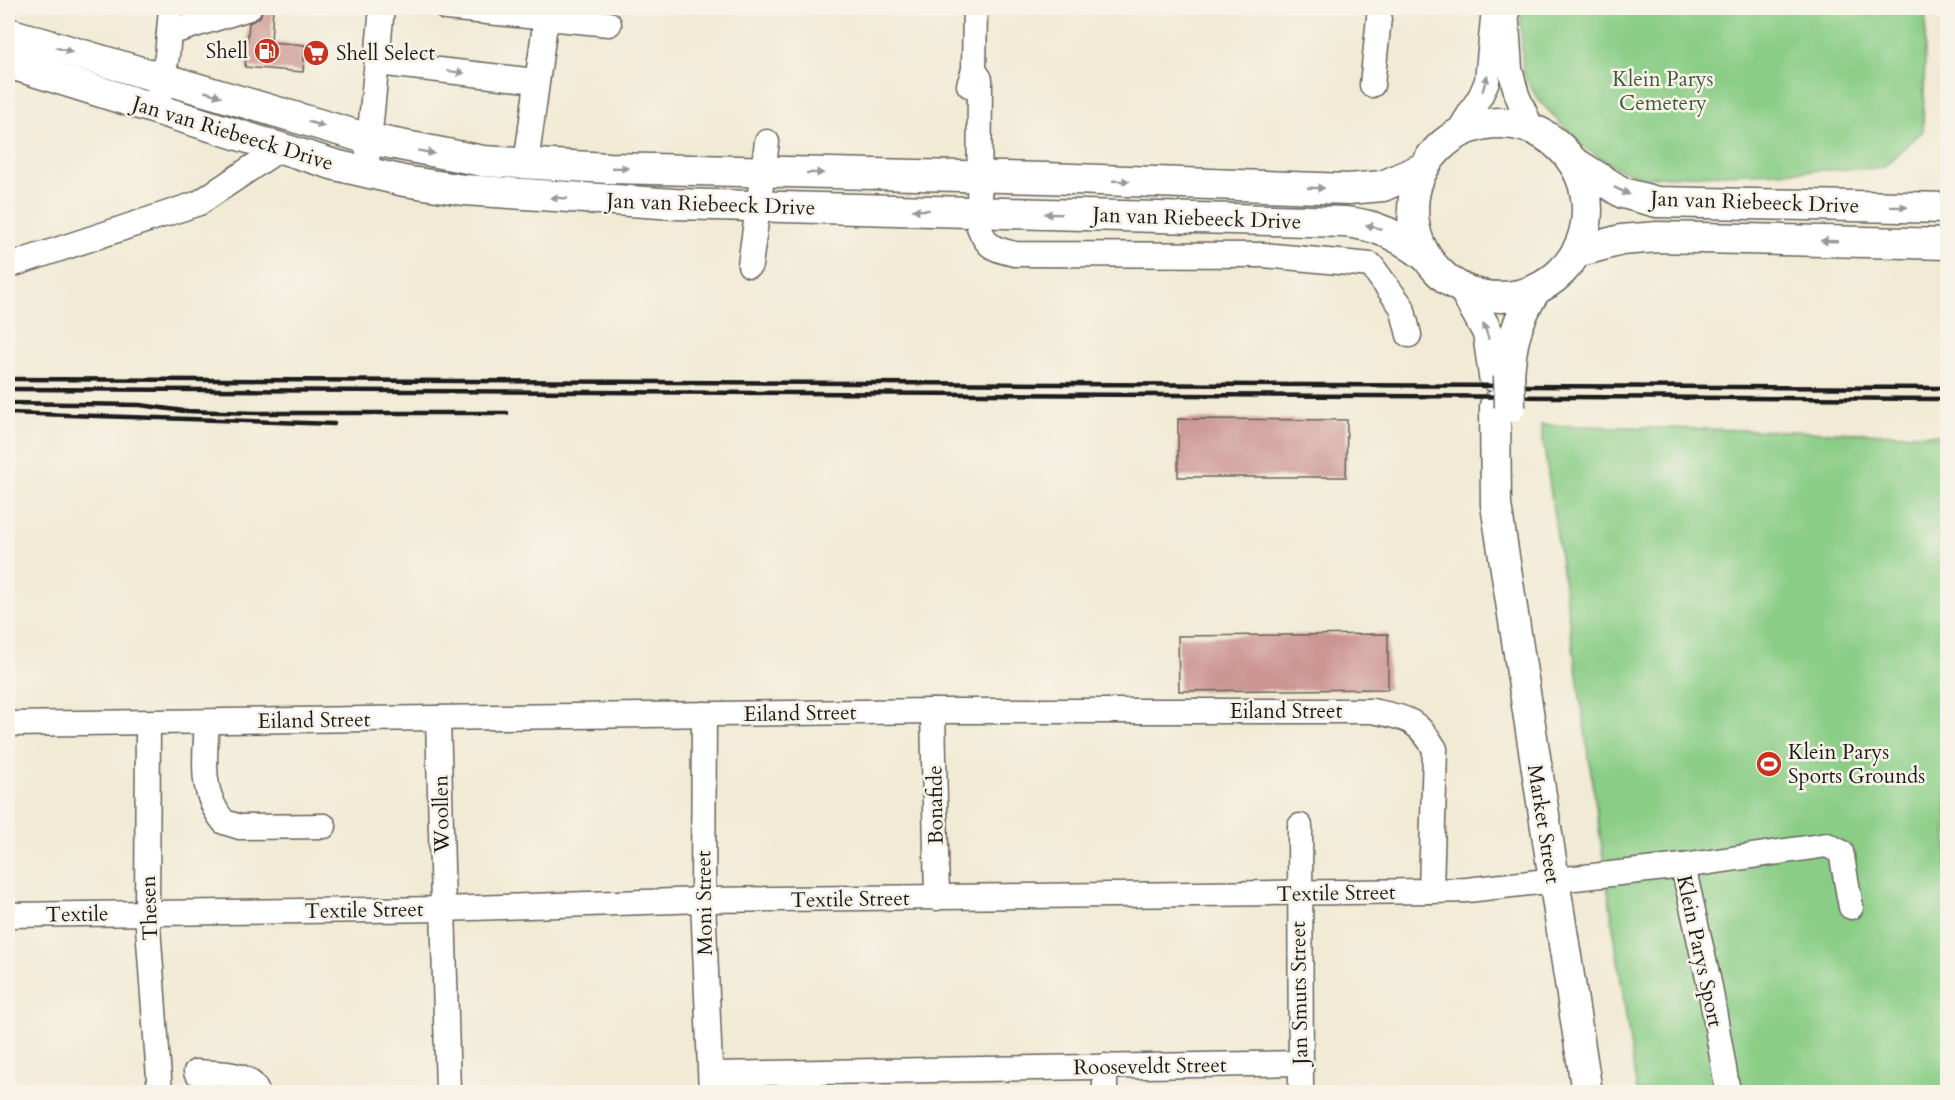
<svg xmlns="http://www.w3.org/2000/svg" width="1955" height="1100" font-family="Cardo,serif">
<rect width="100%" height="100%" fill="#f7f3e8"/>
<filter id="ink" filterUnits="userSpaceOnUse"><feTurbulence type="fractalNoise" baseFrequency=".0167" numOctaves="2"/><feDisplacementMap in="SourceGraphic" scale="12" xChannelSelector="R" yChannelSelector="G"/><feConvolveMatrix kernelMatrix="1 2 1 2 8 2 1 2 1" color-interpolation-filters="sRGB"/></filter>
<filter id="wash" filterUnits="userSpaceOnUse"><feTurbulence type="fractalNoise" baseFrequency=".008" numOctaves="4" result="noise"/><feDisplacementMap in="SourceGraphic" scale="24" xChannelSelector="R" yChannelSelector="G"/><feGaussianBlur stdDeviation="1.35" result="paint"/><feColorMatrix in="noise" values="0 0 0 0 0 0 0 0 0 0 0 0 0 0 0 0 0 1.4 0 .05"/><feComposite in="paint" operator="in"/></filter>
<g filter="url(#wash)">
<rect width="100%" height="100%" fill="#f1ead4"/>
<g fill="#8acd86" stroke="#537451" stroke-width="1.5">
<polygon points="1520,8 1926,8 1923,131 1882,168 1644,177 1619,169 1583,147 1537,98 1523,73"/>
<polygon points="1541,425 1947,435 1947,1092 1637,1092"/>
</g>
<g id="blocks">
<g fill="#cc9592">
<polygon points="263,8 273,8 271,42 305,45 303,72 245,67 249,23 260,17"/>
<polygon points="1178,419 1347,420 1346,477 1178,477"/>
<polygon points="1388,634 1388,689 1179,691 1178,636"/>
</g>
</g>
</g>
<g filter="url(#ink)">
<use href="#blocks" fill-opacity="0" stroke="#67645c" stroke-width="1.5"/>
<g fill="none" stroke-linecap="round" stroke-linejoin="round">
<g stroke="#67645c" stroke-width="27">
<g id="minor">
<polyline points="446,8 609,24"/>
<polyline points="1506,8 1510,69 1517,95 1532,129"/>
<polyline points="169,33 249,8"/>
<polyline points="377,63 536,81"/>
<path d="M974,70L980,79L979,227C987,248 994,249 1015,254L1263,255L1371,265L1402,307L1409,335"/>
<polyline points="969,85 974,70 975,8"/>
<polyline points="1372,85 1380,8"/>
<polyline points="157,108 167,56 171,8"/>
<polyline points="1457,134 1481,95 1487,81 1494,8"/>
<polyline points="526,164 546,17"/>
<polyline points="366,173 382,8"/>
<polyline points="750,265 767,142"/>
<polyline points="8,266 199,203 281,148"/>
<polyline points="933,711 937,898"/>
<polyline points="704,714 703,900 711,1092"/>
<polyline points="438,718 448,1092"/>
<path d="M207,722C205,758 199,792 224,822L240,827L324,826"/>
<polyline points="148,723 147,913 160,1092"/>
<path d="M8,724L933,711H1372C1405,718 1417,718 1435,749L1431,891"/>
<polyline points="1300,826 1301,1092"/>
<polyline points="1683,866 1827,845 1841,852 1851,907"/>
<polyline points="8,915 443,909 703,900 1431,891 1467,890 1683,866 1710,987 1728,1092"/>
<path d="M196,1072C217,1074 249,1070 257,1092"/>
<polyline points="711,1074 1300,1063"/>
<polyline points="1105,1092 1105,1066"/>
</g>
</g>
<g stroke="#67645c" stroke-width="33">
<g id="major">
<polyline points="8,33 369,139 483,161 608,168 1046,178 1348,189 1383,186 1423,168"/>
<path d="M8,63L335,165L404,181L464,190L675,204L1345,222C1377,225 1399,236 1424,255"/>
<circle cx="1500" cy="210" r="87"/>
<polyline points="1572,161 1623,193 1657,202 1948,208"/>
<polyline points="1577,252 1621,240 1658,237 1948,244"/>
<polyline points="1465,291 1488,333 1494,376"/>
<path d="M1509,376C1511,343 1517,319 1535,291"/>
<polyline points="1495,406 1496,505 1587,1092"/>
</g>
</g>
<use href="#minor" stroke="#fff" stroke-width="24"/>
<use href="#major" stroke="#fff" stroke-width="30"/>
<g stroke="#1c1c1c" stroke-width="4.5">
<polyline points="8,379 1948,388"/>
<polyline points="8,389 1948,399"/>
<polyline points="8,403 140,405 184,411 257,413 507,413"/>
<polyline points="8,413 334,424"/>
</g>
<g stroke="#67645c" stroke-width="33" stroke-linecap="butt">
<polyline id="major-bridge" points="1509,376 1510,407"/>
</g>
<use href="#major-bridge" stroke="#fff" stroke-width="30"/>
</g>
<defs><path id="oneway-solid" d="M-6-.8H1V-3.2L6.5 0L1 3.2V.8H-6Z" transform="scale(1.5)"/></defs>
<g fill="#999">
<use href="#oneway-solid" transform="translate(64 50) rotate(17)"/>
<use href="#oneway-solid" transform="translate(456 72) rotate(7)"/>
<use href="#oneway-solid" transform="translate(1485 83) rotate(-73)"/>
<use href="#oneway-solid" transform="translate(213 94) rotate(16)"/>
<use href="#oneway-solid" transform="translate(316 124) rotate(16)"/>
<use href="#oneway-solid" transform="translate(426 152) rotate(10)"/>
<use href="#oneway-solid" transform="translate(620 168) rotate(2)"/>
<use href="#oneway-solid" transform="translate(815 173) rotate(1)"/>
<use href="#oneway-solid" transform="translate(1121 181) rotate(2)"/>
<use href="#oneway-solid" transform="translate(1316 188) rotate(2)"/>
<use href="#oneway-solid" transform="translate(1622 191) rotate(26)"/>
<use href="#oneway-solid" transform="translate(559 198) rotate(-177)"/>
<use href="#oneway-solid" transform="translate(1899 207) rotate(1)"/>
<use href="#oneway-solid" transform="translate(921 210) rotate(-179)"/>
<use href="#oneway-solid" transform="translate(1053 214) rotate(-178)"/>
<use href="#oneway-solid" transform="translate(1374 227) rotate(-165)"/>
<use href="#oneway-solid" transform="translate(1829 241) rotate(-178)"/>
<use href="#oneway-solid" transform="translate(1486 331) rotate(-108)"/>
</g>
</g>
<defs>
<g id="fuel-disc" transform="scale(1.35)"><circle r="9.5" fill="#c8321e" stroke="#f7f3e8"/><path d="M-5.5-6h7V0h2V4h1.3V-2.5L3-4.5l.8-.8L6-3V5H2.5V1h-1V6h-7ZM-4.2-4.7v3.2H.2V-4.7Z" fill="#fff"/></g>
<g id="supermarket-disc" transform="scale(1.35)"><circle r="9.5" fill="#c8321e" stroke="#f7f3e8"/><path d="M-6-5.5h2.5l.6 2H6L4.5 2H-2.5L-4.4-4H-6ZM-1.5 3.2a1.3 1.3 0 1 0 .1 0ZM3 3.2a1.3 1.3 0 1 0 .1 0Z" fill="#fff"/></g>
<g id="stadium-disc" transform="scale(1.35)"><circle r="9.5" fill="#c8321e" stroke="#f7f3e8"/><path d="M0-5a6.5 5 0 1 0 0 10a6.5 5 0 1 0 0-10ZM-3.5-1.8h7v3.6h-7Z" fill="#fff"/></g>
</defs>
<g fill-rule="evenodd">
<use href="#fuel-disc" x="267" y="51"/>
<use href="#supermarket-disc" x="316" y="53"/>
<use href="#stadium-disc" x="1769" y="764"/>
</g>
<g text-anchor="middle" stroke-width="5" stroke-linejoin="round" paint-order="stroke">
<g font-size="21" fill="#1c1c1c" stroke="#f7f3e8" text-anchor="start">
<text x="248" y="58" text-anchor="end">Shell</text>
<text x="336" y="60">Shell Select</text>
<text x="1788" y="759">Klein Parys<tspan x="1788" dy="24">Sports Grounds</tspan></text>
</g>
<g font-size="21" fill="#425a41" stroke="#f7f3e8">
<text x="1663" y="86">Klein Parys<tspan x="1663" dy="24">Cemetery</tspan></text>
</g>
<g font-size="21" fill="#1c1c1c" stroke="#f7f3e8">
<text transform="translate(233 133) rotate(17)" y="7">Jan van Riebeeck Drive</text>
<text transform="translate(1755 202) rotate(2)" y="7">Jan van Riebeeck Drive</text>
<text transform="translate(711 204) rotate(2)" y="7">Jan van Riebeeck Drive</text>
<text transform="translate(1197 218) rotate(2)" y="7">Jan van Riebeeck Drive</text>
<text x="1286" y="718">Eiland Street</text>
<text transform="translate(800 713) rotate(-1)" y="7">Eiland Street</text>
<text transform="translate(314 720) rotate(-1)" y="7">Eiland Street</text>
<text transform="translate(935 805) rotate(-91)" y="7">Bonafide</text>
<text transform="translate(441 814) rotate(-91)" y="7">Woollen</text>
<text transform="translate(1544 824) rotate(81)" y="7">Market Street</text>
<text transform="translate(1336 893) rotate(-1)" y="7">Textile Street</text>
<text transform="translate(850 899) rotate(-1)" y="7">Textile Street</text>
<text transform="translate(704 903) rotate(-91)" y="7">Moni Street</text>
<text transform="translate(149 908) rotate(-92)" y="7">Thesen</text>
<text transform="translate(364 910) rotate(-1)" y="7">Textile Street</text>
<text transform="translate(77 914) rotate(-1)" y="7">Textile</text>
<text transform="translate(1700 951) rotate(78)" y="7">Klein Parys Sport</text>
<text transform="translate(1299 993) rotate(-91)" y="7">Jan Smuts Street</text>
<text transform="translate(1150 1066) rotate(-1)" y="7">Rooseveldt Street</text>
</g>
</g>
<rect width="1955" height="1100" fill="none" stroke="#f7f3e8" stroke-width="30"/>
</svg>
